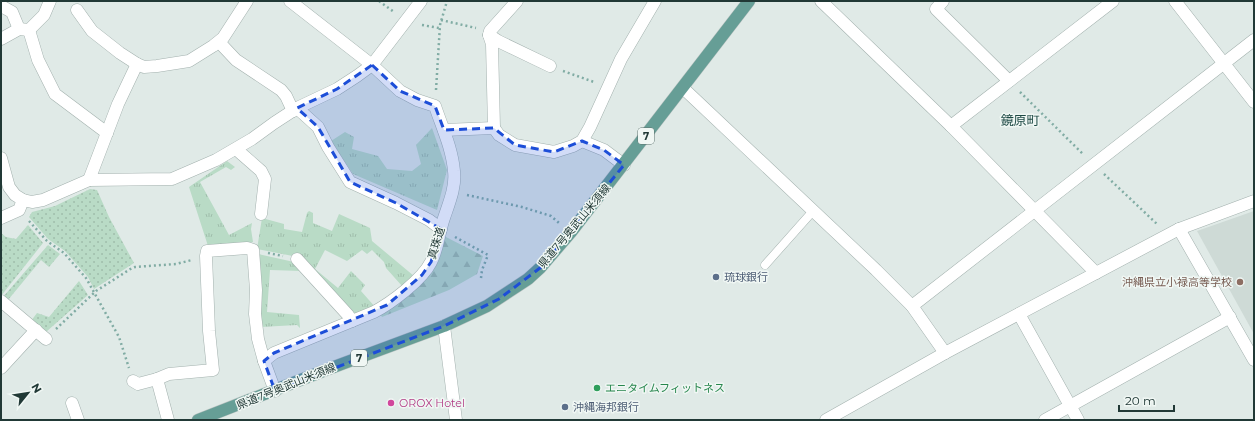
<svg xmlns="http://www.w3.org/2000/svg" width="1255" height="421" font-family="Montserrat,'Noto Sans JP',sans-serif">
<defs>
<pattern id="grass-tufts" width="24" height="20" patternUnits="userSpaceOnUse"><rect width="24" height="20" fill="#b9dbc6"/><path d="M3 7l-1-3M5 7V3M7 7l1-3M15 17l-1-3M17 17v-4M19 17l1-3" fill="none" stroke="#9fbdab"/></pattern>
<pattern id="forest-firs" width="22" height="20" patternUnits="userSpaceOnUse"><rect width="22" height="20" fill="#b9dbc6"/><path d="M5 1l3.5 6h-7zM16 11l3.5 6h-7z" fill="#9fbdab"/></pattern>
<pattern id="garden-dots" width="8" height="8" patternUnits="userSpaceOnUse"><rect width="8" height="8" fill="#b9dbc6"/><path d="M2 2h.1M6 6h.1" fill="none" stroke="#9fbdab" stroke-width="1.8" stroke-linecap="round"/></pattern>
</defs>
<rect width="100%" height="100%" fill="#e0eae7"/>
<polygon fill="#cedad6" points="1254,211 1254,334 1197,231"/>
<g fill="url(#grass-tufts)">
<polygon points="432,128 447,170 437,210 353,174 331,141 345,132 354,137 352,149 378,156 387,169 412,171 421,164 416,145"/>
<polygon points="227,161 235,167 231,170 226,167 200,182 229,235 252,223 251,229 253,242 208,246 189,187"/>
<polygon points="309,211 313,213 313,223 332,231 339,214 370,228 372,241 414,276 402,286 386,268 384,262 372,250 367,254 362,250 347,261 325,250 315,269 338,288 351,271 365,285 361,291 376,308 354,315 298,257 257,249 262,218 284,224 284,229 302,232 307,213"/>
<polygon points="258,254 294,262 302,271 270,270 267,312 299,315 300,328 297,325 261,327"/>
</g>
<polygon fill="url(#forest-firs)" points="444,236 483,256 477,274 449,290 382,317 380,314 424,281"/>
<g fill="url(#garden-dots)">
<polygon points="90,189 97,190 109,217 134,263 94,289 88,277 65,251 48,239 29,217 32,212 55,206"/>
<polygon points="28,225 43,243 1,296 1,233 6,237 16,239"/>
<polygon points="48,245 60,254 49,267 41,260 8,300 3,297"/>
<polygon points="79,281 88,295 46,332 31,321 37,313 49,317"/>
</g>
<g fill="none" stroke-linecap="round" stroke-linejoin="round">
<g stroke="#a3b1ae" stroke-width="9">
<polyline id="service" points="765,265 813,211"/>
</g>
<g stroke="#a3b1ae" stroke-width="13">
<g id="minor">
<polyline points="821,1 951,126 1096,273"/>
<polyline points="943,1 936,9 1009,81"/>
<polyline points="1175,1 1254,102"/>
<polyline points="1,6 12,12 19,29"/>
<polyline points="77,10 92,31 120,53 137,64 144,67 157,66 189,61 213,46 223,38 247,1"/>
<polyline points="29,30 38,60 55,94 107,133"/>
<polyline points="489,35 498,41 550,66"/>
<polyline points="1,39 19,29 29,30 44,15 50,1"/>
<polyline points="219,42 236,60 281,90 286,96 293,111"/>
<polyline points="683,88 876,270 912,306 945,353"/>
<polyline points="297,108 318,127 328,147 350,182 396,203 429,220 441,229"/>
<polyline points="951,126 1113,1"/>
<polyline points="494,128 492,44 489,35 490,31 517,1"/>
<polyline points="444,130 494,128 499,135 515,145 554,152 573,146 582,141 590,127 621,59 655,1"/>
<polyline points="582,141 604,150 624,165"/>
<polyline points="236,149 261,171 265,179 261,214"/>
<polyline points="1,158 9,187 15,195 23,200 32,202 43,200 89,180 172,179 216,160 252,139 274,123 297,108 337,89 357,76 372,65 421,1"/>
<polyline points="89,180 118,104 137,64"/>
<polyline points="1,218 19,210 23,200"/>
<polyline points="1179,229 1254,360"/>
<polyline points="297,259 348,315 352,321"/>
<polyline points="1,301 46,339"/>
<polyline points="912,306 1254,40"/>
<polyline points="1019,314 1078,420"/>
<polyline points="1,368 36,330"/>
<polyline points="133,381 138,384 157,379"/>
<path d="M275,391L264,361L274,353L374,312C391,303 422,280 431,262C438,249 439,232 444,218C449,203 456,187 454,171C452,148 442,127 435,106L417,100L400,91L372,65L290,1"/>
<polyline points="72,403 78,420"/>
<polyline points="168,420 157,379 169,374 213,370 209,331 206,256 207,251 247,248 253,250 256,290 255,314 258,339 264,361"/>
<polyline points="826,420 945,353 1179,229 1254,201"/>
<polyline points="1045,420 1230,317"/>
</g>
</g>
<g stroke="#a3b1ae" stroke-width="13">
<polyline id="tertiary" points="444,326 456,420"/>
</g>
<g stroke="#bcc4c3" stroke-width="13">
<polyline id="primary" points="198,420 331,368 444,326 487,306 528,279 540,268 571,232 749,1"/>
</g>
<g stroke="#81aca4" stroke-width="2.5" stroke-dasharray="2 3" stroke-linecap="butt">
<polyline points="379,1 394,12"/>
<polyline points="441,20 476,28"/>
<polyline points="422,25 439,28"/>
<polyline points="563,71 594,82"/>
<polyline points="436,90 440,25 447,1"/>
<polyline points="1020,92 1083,154"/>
<polyline points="1104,174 1157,224"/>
<polyline points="467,195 522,207 551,216 559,223"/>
<polyline points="29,221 47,241 64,253 86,278 119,337 129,368"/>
<polyline points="455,237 488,255 482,270 481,278"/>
<polyline points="268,253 283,256"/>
<polyline points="56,329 96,291 132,268 135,267 176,264 192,260"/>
</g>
<use href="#service" stroke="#fff" stroke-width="8"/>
<use href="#minor" stroke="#fff" stroke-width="12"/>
<use href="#tertiary" stroke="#fff" stroke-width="12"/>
<use href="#primary" stroke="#669e96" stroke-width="12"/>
</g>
<path fill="#1d4ed8" fill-opacity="0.2" stroke="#1d4ed8" stroke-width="3" stroke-dasharray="8 5" stroke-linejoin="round" d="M372,65L400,91L435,106L444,130L494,128L515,145L554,152L582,141L604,150L624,165L540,268L499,299L444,326L275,391L264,361L274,353L387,305L422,275L431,262L441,229L396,203L350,182L318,127L297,108L337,89Z"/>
<g fill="#5c6f8a" stroke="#f0f7f4" stroke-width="1.5">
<circle cx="716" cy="277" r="4"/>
<circle cx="565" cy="407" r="4"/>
</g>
<circle fill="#8d6e63" stroke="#f0f7f4" stroke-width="1.5" cx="1240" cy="282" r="4"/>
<circle fill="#2e9e5b" stroke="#f0f7f4" stroke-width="1.5" cx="597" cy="388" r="4"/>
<circle fill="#d1479c" stroke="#f0f7f4" stroke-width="1.5" cx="391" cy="403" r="4"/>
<g text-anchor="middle" stroke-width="3" stroke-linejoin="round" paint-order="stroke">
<g fill="#f0f7f4" stroke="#5f726f" stroke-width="1">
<rect x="638" y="128" width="16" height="16" rx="3"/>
<rect x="351" y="350" width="16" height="16" rx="3"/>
</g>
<g font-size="10" font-weight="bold" fill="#213936">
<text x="646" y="140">7</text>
<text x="359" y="362">7</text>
</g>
<g font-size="11" fill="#213936" stroke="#f0f7f4">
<text transform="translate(574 226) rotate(-50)" y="4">県道7号奥武山米須線</text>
<text transform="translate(436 243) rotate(-73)" y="4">真珠道</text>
<text transform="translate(286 386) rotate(-22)" y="4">県道7号奥武山米須線</text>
</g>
<g font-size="11" fill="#4e5e75" stroke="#f0f7f4" text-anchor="start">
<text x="724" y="281">琉球銀行</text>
<text x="573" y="411">沖縄海邦銀行</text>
</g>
<g font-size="11" fill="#785e54" stroke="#f0f7f4" text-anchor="end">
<text x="1232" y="286">沖縄県立小禄高等学校</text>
</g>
<g font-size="11" fill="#27864d" stroke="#f0f7f4" text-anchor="start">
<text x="605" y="392">エニタイムフィットネス</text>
</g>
<g font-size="11" fill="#b23c85" stroke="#f0f7f4" text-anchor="start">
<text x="399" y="407">OROX Hotel</text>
</g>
<g font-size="13" fill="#1e4a45" stroke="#f0f7f4">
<text x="1020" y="125">鏡原町</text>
</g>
</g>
<rect width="1255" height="421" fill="none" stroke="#213936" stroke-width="4"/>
<g transform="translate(28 393) rotate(60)" stroke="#f0f7f4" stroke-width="3" paint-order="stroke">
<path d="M0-3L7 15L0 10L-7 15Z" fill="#213936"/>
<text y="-6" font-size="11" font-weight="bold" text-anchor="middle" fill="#213936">N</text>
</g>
<path d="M1119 405v6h55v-6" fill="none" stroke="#213936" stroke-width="2"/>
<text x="1125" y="405" font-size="12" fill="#213936" stroke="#f0f7f4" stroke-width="3" paint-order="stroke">20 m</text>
</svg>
